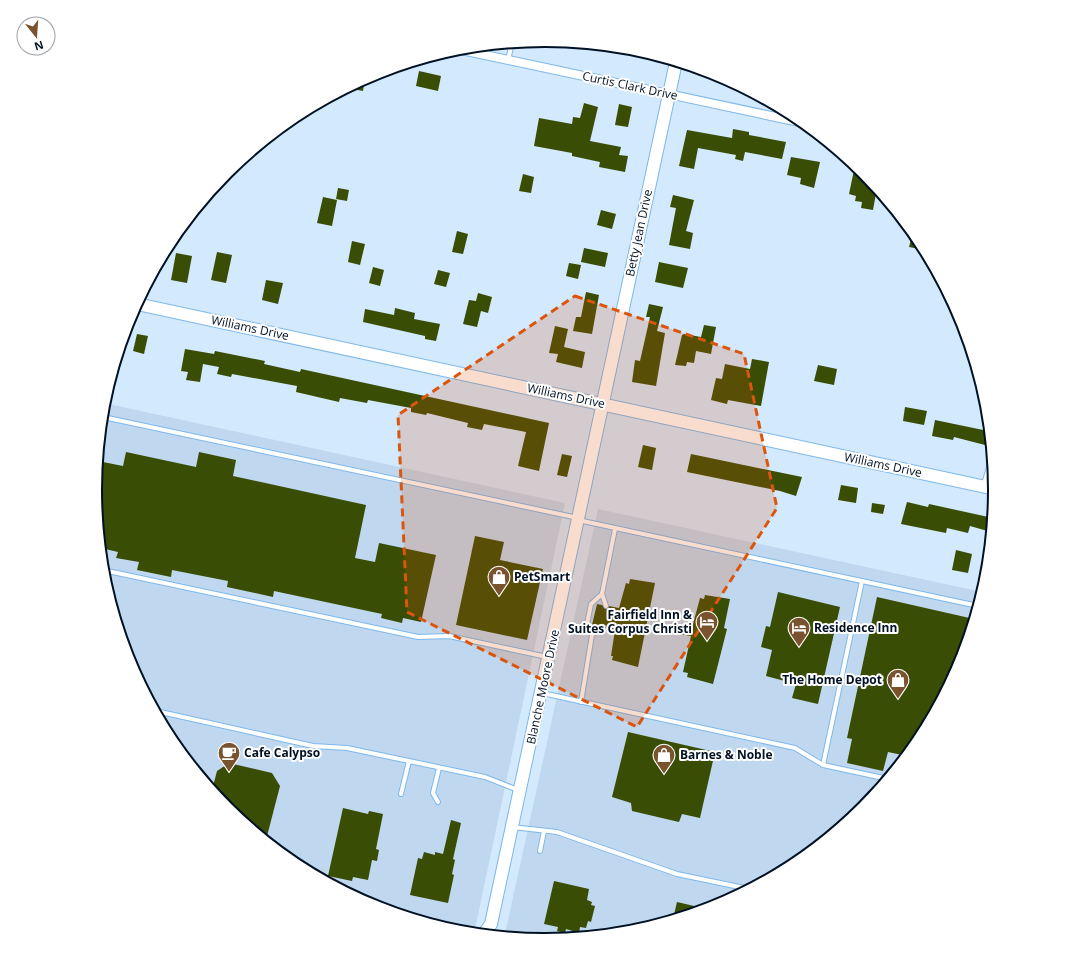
<svg xmlns="http://www.w3.org/2000/svg" width="1091" height="980" font-family="'Open Sans',sans-serif">
<rect width="100%" height="100%" fill="#d2e9fe"/>
<g fill="#bfd8ef">
<polygon points="104,403 565,503 475,929 470,933 457,931 373,906 295,864 227,808 171,740 130,662 104,578 96,490"/>
<polygon points="598,509 982,592 961,662 920,740 864,808 795,864 717,906 633,931 545,940 506,936 505,934"/>
</g>
<g fill="#394d04">
<polygon points="419,71 441,76 438,91 416,86"/>
<polygon points="365,79 363,91 347,88"/>
<polygon points="584,103 598,107 590,141 621,147 619,155 628,156 625,172 599,167 600,162 572,156 572,153 534,146 539,118 572,124 573,117 580,118"/>
<polygon points="619,104 632,107 628,127 615,125"/>
<polygon points="733,129 749,132 749,135 786,142 782,159 745,152 743,161 735,159 736,155 698,148 694,169 679,166 687,130 732,138"/>
<polygon points="791,157 820,162 814,188 800,184 801,178 787,175"/>
<polygon points="854,170 864,172 877,188 873,210 861,208 862,202 855,201 856,196 849,194"/>
<polygon points="523,174 534,177 531,193 519,191"/>
<polygon points="338,188 349,190 347,201 336,199"/>
<polygon points="673,195 694,200 686,231 693,233 690,249 669,245 676,208 670,207"/>
<polygon points="323,197 337,200 332,226 317,223"/>
<polygon points="601,210 616,214 612,229 597,225"/>
<polygon points="457,231 468,234 463,254 452,252"/>
<polygon points="913,232 920,240 925,250 909,247"/>
<polygon points="352,241 365,244 360,265 348,262"/>
<polygon points="584,248 608,253 605,267 581,262"/>
<polygon points="217,252 232,255 226,283 211,280"/>
<polygon points="176,253 192,256 187,283 171,280"/>
<polygon points="659,262 688,268 683,288 655,282"/>
<polygon points="569,263 581,265 578,279 566,276"/>
<polygon points="373,267 384,270 380,286 369,283"/>
<polygon points="438,270 450,273 446,287 434,284"/>
<polygon points="266,280 283,283 278,304 262,300"/>
<polygon points="586,292 599,295 592,334 573,331 576,317 581,317"/>
<polygon points="478,293 492,297 488,313 481,311 477,327 463,324 469,300 476,301"/>
<polygon points="649,304 663,307 657,331 665,333 656,386 632,382 635,360 640,361 650,317 646,317"/>
<polygon points="395,308 415,313 414,319 440,324 436,341 425,339 425,336 363,322 365,309 394,315"/>
<polygon points="704,325 716,327 711,354 696,351 694,363 687,362 686,366 675,365 682,335 684,334 701,337"/>
<polygon points="555,326 568,329 564,347 585,352 582,368 556,362 558,354 549,353"/>
<polygon points="137,334 148,336 144,354 133,351"/>
<polygon points="185,349 214,354 215,351 265,361 264,364 300,372 301,369 549,423 539,471 518,466 526,432 484,424 482,430 467,427 468,423 427,413 426,415 411,412 411,408 368,400 367,403 340,398 339,402 296,392 297,386 232,374 231,377 217,374 219,367 203,364 200,382 186,380 188,372 181,371"/>
<polygon points="752,359 769,362 761,406 728,400 727,404 711,400 716,378 722,379 725,364 750,369"/>
<polygon points="818,365 837,369 834,385 814,381"/>
<polygon points="905,407 927,411 924,425 903,421"/>
<polygon points="935,420 988,431 985,445 954,437 953,440 932,436"/>
<polygon points="643,445 656,448 652,470 638,467"/>
<polygon points="126,452 196,467 199,452 236,460 233,476 366,505 355,558 375,562 379,543 436,555 421,622 403,618 402,623 381,618 382,614 274,591 273,597 227,587 228,581 172,570 171,577 137,570 139,562 116,558 118,552 101,548 96,490 98,461 123,466"/>
<polygon points="562,454 572,456 567,477 557,475"/>
<polygon points="691,454 802,477 796,496 780,491 687,472"/>
<polygon points="841,485 858,488 856,503 838,500"/>
<polygon points="907,502 928,507 929,504 993,518 991,532 970,526 968,533 947,528 946,533 901,524"/>
<polygon points="872,503 885,505 883,514 871,512"/>
<polygon points="475,536 504,542 500,560 543,569 527,640 456,625"/>
<polygon points="956,550 972,554 968,573 952,570"/>
<polygon points="630,579 655,583 638,667 612,660 613,656 611,656 615,630 605,628 603,624 597,626 592,625 597,604 602,605 606,609 609,606 619,608 626,583 629,584"/>
<polygon points="778,592 840,607 818,704 792,698 796,684 766,676 772,650 761,647 766,626 770,627"/>
<polygon points="705,595 730,599 724,628 727,629 713,684 687,677 688,673 683,672 691,636 679,634 681,625 692,628 700,598 704,599"/>
<polygon points="877,597 974,619 961,662 920,740 907,756 888,752 883,771 847,763 852,739 847,738"/>
<polygon points="628,732 715,752 700,818 682,814 679,822 632,811 631,803 612,797"/>
<polygon points="229,763 272,773 280,786 266,840 227,808 212,790 217,771"/>
<polygon points="343,808 368,814 369,811 383,814 376,849 379,850 377,861 372,860 368,880 353,877 352,881 328,876"/>
<polygon points="451,820 461,823 453,859 455,860 452,874 454,875 448,903 410,895 418,858 422,859 424,852 435,855 435,852 443,854"/>
<polygon points="554,881 589,889 587,900 592,902 591,905 595,906 591,922 588,921 586,928 580,927 579,933 566,929 565,933 557,931 558,927 544,924"/>
<polygon points="677,902 707,909 673,919"/>
</g>
<g fill="none" stroke-linecap="round" stroke-linejoin="round">
<g stroke="#7eb8ea" stroke-width="6">
<g id="lane">
<polyline points="486,55 488,46"/>
<polyline points="508,60 512,43"/>
<polyline points="103,417 578,518"/>
<polyline points="984,484 992,457"/>
<polyline points="578,520 978,606"/>
<polyline points="103,570 418,637 449,636 547,657"/>
<polyline points="602,594 606,606"/>
<polyline points="592,635 602,627"/>
<polyline points="542,693 795,748 823,765 888,779"/>
<polyline points="581,702 592,635 587,624 591,604 602,594 615,529"/>
<polyline points="156,711 313,746 347,748 485,777 518,790"/>
<polyline points="823,765 862,581"/>
<polyline points="401,794 409,761"/>
<polyline points="438,802 433,793 439,768"/>
<polyline points="512,827 557,832 677,874 749,889"/>
<polyline points="540,851 544,831"/>
</g>
</g>
<g stroke="#7eb8ea" stroke-width="10">
<polyline id="street" points="457,49 804,123"/>
</g>
<g stroke="#7eb8ea" stroke-width="14">
<g id="secondary">
<polyline points="137,304 995,489"/>
<polyline points="484,934 491,924 676,62"/>
</g>
</g>
<use href="#lane" stroke="#fff" stroke-width="4"/>
<use href="#street" stroke="#fff" stroke-width="8"/>
<use href="#secondary" stroke="#fff" stroke-width="12"/>
</g>
<path fill="#dc550d" fill-opacity="0.2" stroke="#dc550d" stroke-width="3" stroke-dasharray="8 5" stroke-linejoin="round" d="M575,296L744,354L777,508L637,727L407,612L398,415Z"/>
<defs>
<g id="shop-pin" transform="scale(1.15)"><path d="M0 17L-7.5 6A9.5 9.5 0 1 1 7.5 6Z" fill="#78532e" stroke="#fff"/><path d="M-5-2.5h2.3a2.7 3.5 0 0 1 5.4 0H5L5.5 6h-11ZM-1.5-2.5h3a1.5 2.3 0 0 0-3 0Z" fill="#fff"/></g>
<g id="hotel-pin" transform="scale(1.15)"><path d="M0 17L-7.5 6A9.5 9.5 0 1 1 7.5 6Z" fill="#78532e" stroke="#fff"/><path d="M-6-4.5h1.5V1H6V5H4.5V3h-9V5H-6ZM-4 0a1.8 1.8 0 1 1 3.6 0ZM.5 0V-2.5h3Q6-2.5 6 0Z" fill="#fff"/></g>
<g id="cafe-pin" transform="scale(1.15)"><path d="M0 17L-7.5 6A9.5 9.5 0 1 1 7.5 6Z" fill="#78532e" stroke="#fff"/><path d="M-5.5-4.5H6V0H3Q3 3.5 0 3.5H-2.5Q-5.5 3.5-5.5 0ZM3-3.2v2h1.7v-2ZM-6 4.5H4V6H-6Z" fill="#fff"/></g>
</defs>
<g fill-rule="evenodd">
<use href="#shop-pin" x="499" y="577"/>
<use href="#hotel-pin" x="707" y="622"/>
<use href="#hotel-pin" x="799" y="628"/>
<use href="#shop-pin" x="898" y="680"/>
<use href="#cafe-pin" x="229" y="753"/>
<use href="#shop-pin" x="664" y="755"/>
</g>
<g text-anchor="middle" stroke-width="4" stroke-linejoin="round" paint-order="stroke">
<g font-size="12" fill="#001123" stroke="#fff">
<text transform="translate(630 86) rotate(12)" y="4">Curtis Clark Drive</text>
<text transform="translate(639 233) rotate(-78)" y="4">Betty Jean Drive</text>
<text transform="translate(250 328) rotate(12)" y="4">Williams Drive</text>
<text transform="translate(566 396) rotate(12)" y="4">Williams Drive</text>
<text transform="translate(883 465) rotate(12)" y="4">Williams Drive</text>
<text transform="translate(543 687) rotate(-78)" y="4">Blanche Moore Drive</text>
</g>
<g font-size="12" font-weight="bold" fill="#001123" stroke="#fff" text-anchor="start">
<text x="514" y="581">PetSmart</text>
<text x="692" y="619" text-anchor="end">Fairfield Inn &amp;<tspan x="692" dy="14">Suites Corpus Christi</tspan></text>
<text x="814" y="632">Residence Inn</text>
<text x="882" y="684" text-anchor="end">The Home Depot</text>
<text x="244" y="757">Cafe Calypso</text>
<text x="680" y="759">Barnes &amp; Noble</text>
</g>
</g>
<path d="M0 0H1091V980H0ZM102 490a443 443 0 1 1 886 0a443 443 0 1 1-886 0Z" fill="#fff" fill-rule="evenodd"/>
<path fill="none" stroke="#001123" stroke-width="2" d="M102 490a443 443 0 1 1 886 0a443 443 0 1 1-886 0Z"/>
<g transform="translate(36 36) rotate(163)"><circle r="19" fill="#ffffff" stroke="#99a0a7"/>
<path d="M0-3L7 15L0 10L-7 15Z" fill="#78532e"/>
<text y="-6" font-size="11" font-weight="bold" text-anchor="middle" fill="#001123">N</text>
</g>
</svg>
